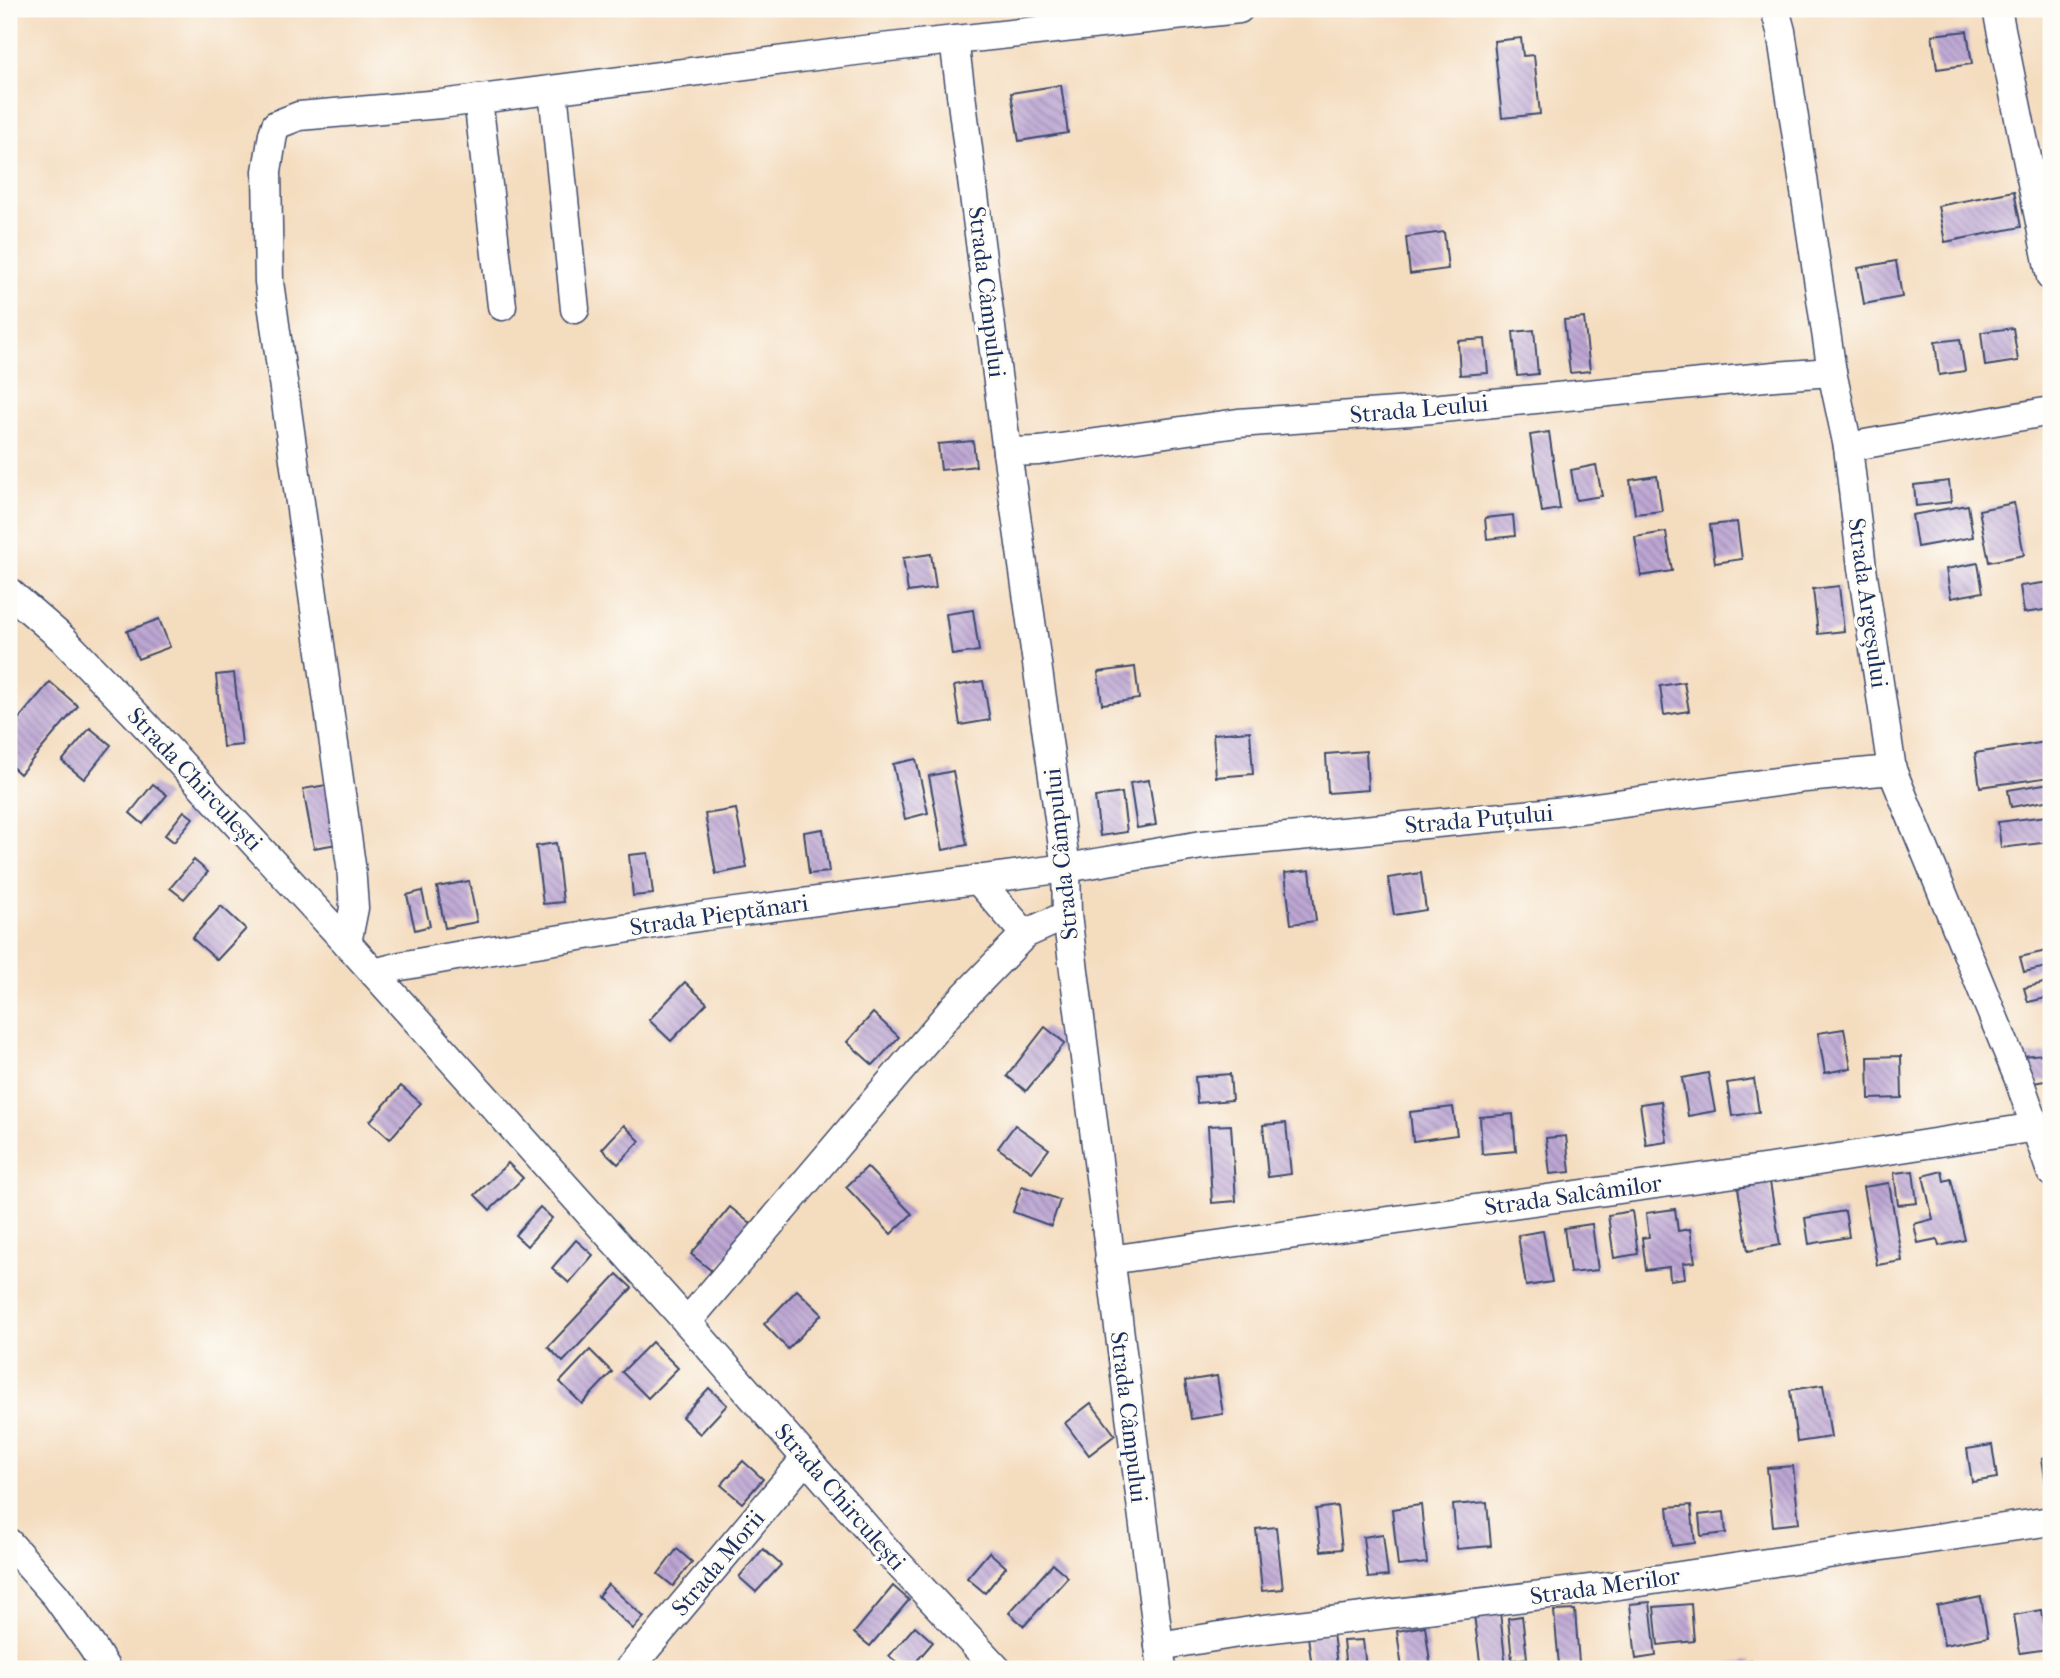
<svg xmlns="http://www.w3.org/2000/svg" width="2060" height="1678" font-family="'IM FELL French Canon',serif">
<defs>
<pattern id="building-back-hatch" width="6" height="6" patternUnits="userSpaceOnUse" patternTransform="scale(1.75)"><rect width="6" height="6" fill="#bda6d3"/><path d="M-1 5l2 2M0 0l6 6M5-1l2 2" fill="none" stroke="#9988ae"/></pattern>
</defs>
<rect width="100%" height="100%" fill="#fdfcf7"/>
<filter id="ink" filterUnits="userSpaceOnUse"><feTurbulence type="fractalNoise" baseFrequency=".0143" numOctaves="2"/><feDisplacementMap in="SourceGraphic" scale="14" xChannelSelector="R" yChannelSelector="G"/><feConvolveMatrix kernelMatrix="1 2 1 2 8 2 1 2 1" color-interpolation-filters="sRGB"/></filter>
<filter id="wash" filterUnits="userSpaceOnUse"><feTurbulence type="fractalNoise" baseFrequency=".00686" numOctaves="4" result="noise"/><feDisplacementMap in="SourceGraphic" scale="28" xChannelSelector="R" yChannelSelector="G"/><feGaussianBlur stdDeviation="1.57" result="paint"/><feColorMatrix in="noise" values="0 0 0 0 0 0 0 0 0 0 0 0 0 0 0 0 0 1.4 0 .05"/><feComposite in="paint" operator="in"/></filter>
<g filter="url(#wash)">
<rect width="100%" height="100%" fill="#f4dcbe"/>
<g id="blocks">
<g fill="url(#building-back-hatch)">
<polygon points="1967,31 1972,64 1937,69 1932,35"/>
<polygon points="1521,38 1523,56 1534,55 1540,114 1502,118 1494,41"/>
<polygon points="1061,85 1068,133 1019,141 1011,93"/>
<polygon points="2014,191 2021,227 1945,242 1938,206"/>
<polygon points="1444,232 1448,269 1410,274 1406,237"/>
<polygon points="1896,261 1902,297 1864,304 1858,268"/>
<polygon points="1584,318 1590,371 1570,373 1564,320"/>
<polygon points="2013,328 2018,361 1985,366 1981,332"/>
<polygon points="1534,330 1538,374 1517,376 1513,332"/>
<polygon points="1485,339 1488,373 1460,375 1458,341"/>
<polygon points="1960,339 1965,371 1939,375 1935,342"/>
<polygon points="1549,432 1560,509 1542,512 1530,435"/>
<polygon points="973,441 976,466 941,470 938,444"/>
<polygon points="1596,465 1602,496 1576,500 1571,470"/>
<polygon points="1657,476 1662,511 1635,514 1630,480"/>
<polygon points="1949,481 1951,502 1916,506 1914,485"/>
<polygon points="2014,503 2024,555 1989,562 1979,510"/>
<polygon points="1968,505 1973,537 1917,547 1912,515"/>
<polygon points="1513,515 1515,536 1487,539 1485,518"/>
<polygon points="1737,522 1742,559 1715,563 1710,525"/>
<polygon points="1666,532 1672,571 1641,576 1635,537"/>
<polygon points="931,554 936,588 908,592 903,558"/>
<polygon points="1978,563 1983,592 1951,598 1946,569"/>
<polygon points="2051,582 2051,609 2024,613 2020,586"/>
<polygon points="1839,586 1844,631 1818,634 1813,589"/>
<polygon points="973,610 979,651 952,655 946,614"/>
<polygon points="159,619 170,647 138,659 127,631"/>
<polygon points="1135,667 1139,699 1102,704 1098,672"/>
<polygon points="234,673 242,745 223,747 216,675"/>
<polygon points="983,681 990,720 960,725 954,686"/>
<polygon points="50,682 78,706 20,774 9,764 9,730"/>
<polygon points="1684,682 1689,711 1664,715 1660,686"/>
<polygon points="90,728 111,745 84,779 62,761"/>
<polygon points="1250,731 1253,774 1216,777 1213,734"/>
<polygon points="2046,742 2051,777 1980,787 1975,753"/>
<polygon points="1366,751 1368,790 1328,793 1326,754"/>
<polygon points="916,759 928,813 905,819 893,764"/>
<polygon points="953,771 967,845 943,850 929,776"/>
<polygon points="1149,780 1156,825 1137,828 1130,783"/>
<polygon points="2050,783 2051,800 2011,807 2008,790"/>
<polygon points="153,784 167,795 143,824 130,813"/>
<polygon points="327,785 337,844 314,848 303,789"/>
<polygon points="1122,793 1127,832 1100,836 1095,797"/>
<polygon points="736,809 747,868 716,874 705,814"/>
<polygon points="184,811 193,818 174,842 165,835"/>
<polygon points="2047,816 2050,842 2001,848 1998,822"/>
<polygon points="823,829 829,872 809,874 804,832"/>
<polygon points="556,843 563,902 543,904 536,846"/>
<polygon points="648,853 653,894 633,896 629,855"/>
<polygon points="194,860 208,872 184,899 170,888"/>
<polygon points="1310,870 1316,921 1291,924 1285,873"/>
<polygon points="1421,873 1426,910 1394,915 1388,878"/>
<polygon points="469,881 477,922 445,928 437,887"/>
<polygon points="422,891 430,926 415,930 407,895"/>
<polygon points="221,906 246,929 217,960 192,938"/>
<polygon points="2051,950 2051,966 2024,972 2020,957"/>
<polygon points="2051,981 2051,997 2028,1002 2024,988"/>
<polygon points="685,982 707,1003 671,1041 649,1020"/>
<polygon points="873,1013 899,1037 873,1065 847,1042"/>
<polygon points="1045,1027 1065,1043 1026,1091 1007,1076"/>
<polygon points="1844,1029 1851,1068 1825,1073 1818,1033"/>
<polygon points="2051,1053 2051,1080 2027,1084 2024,1056"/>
<polygon points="1901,1056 1902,1098 1869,1099 1868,1057"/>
<polygon points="1708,1073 1715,1111 1688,1116 1682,1078"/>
<polygon points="1230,1074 1232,1100 1197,1103 1195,1077"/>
<polygon points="1754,1079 1759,1112 1732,1116 1727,1083"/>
<polygon points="401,1086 421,1103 390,1139 370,1121"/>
<polygon points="1661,1101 1667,1142 1646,1145 1640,1104"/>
<polygon points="1453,1107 1457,1135 1413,1141 1410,1112"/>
<polygon points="1513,1114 1516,1151 1482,1154 1480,1117"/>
<polygon points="1286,1123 1291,1174 1268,1177 1263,1125"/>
<polygon points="624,1125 640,1141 618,1164 602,1149"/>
<polygon points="1015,1125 1049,1149 1032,1172 998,1148"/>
<polygon points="1231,1125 1236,1201 1212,1203 1208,1126"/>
<polygon points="1566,1136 1570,1172 1550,1174 1546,1138"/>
<polygon points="508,1163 523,1178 490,1210 475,1195"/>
<polygon points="867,1167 912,1214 891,1234 846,1187"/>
<polygon points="1913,1171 1917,1203 1898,1205 1894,1173"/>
<polygon points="1942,1171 1944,1181 1951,1179 1965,1240 1939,1246 1937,1239 1918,1243 1914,1224 1933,1219 1923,1176"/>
<polygon points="1770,1182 1780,1245 1748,1251 1738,1188"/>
<polygon points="1889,1183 1902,1261 1877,1265 1863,1187"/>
<polygon points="1022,1186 1060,1200 1051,1226 1013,1212"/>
<polygon points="540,1207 552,1218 527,1246 515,1235"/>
<polygon points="730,1207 752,1225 713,1272 691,1254"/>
<polygon points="1675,1209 1678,1231 1690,1229 1695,1262 1683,1263 1685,1278 1670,1280 1669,1267 1646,1270 1642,1238 1649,1237 1646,1213"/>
<polygon points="1632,1211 1638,1254 1614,1258 1608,1215"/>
<polygon points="1845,1211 1849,1237 1809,1244 1805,1218"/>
<polygon points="1592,1224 1598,1270 1570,1273 1564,1228"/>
<polygon points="1543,1231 1552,1282 1526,1286 1518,1235"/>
<polygon points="576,1240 593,1255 569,1283 552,1268"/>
<polygon points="617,1274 632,1288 563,1362 548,1347"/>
<polygon points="797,1290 822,1314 788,1349 764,1324"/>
<polygon points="652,1342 678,1368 648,1398 622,1372"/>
<polygon points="590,1350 612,1372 582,1404 560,1382"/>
<polygon points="1217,1376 1223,1414 1191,1419 1185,1381"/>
<polygon points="1823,1385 1831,1437 1797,1442 1790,1390"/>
<polygon points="709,1388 727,1405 700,1434 682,1417"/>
<polygon points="1091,1403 1115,1435 1089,1455 1065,1423"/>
<polygon points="1992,1445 1997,1478 1972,1482 1967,1449"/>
<polygon points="2051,1456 2051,1491 2047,1491 2042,1458"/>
<polygon points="743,1461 763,1479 742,1503 721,1485"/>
<polygon points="1793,1466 1799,1523 1773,1526 1767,1468"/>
<polygon points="1487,1502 1491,1546 1457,1549 1453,1505"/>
<polygon points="1421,1505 1427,1563 1398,1566 1392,1509"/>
<polygon points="1691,1505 1695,1543 1672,1546 1668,1507"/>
<polygon points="1337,1506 1342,1549 1321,1551 1316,1509"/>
<polygon points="1724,1512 1726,1533 1701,1536 1699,1515"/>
<polygon points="1276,1527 1283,1589 1262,1591 1256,1529"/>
<polygon points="1383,1534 1388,1576 1368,1578 1363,1537"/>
<polygon points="677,1549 692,1562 673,1586 658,1574"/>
<polygon points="763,1549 781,1565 756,1592 739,1577"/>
<polygon points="989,1552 1006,1567 985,1593 967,1578"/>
<polygon points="1053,1564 1068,1577 1024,1626 1009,1613"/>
<polygon points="608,1584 644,1617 633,1629 598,1596"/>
<polygon points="893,1586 909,1600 870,1646 854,1633"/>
<polygon points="1981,1597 1988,1637 1944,1645 1937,1606"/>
<polygon points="1650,1602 1656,1656 1636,1659 1630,1604"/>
<polygon points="1691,1604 1694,1641 1658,1645 1654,1607"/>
<polygon points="1575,1610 1579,1663 1559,1665 1554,1611"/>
<polygon points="2042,1610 2048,1649 2020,1653 2014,1615"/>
<polygon points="1500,1612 1506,1669 1481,1669 1474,1615"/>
<polygon points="1522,1616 1527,1658 1512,1660 1508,1618"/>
<polygon points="915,1626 933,1642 910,1669 905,1669 889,1656"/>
<polygon points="1425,1626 1431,1669 1402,1669 1397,1631"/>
<polygon points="1333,1633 1337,1665 1312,1668 1308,1636"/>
<polygon points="1363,1640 1366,1669 1346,1669 1343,1641"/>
<polygon points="1751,1661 1751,1669 1707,1669 1707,1667"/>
</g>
</g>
</g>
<g filter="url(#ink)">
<use href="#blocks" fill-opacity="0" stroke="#3c496c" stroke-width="2"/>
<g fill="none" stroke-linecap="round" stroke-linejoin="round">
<g stroke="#3c496c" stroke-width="31">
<g id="minor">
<polyline points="1775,9 1781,31 1832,372 1848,447 1862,568 1892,770 2018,1077 2051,1172"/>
<polyline points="1997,9 2051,277"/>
<polyline points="954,40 1007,452 1066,868 1067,915 1162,1669"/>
<polyline points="553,90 575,309"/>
<polyline points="478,99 502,306"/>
<polyline points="1848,447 2051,411"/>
<polyline points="1007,452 1039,451 1238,423 1410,411 1775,376 1832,372"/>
<polyline points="9,592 63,639 138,717 347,943 687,1322 893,1558 997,1669"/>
<polyline points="977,879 1025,934"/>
<polyline points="347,943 354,908 351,865 269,282 267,171 273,134 276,125 299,116 441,104 863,50 1239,9"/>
<polyline points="374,973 401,966 462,955 705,916 1066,868 1202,845 1566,811 1805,778 1892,770"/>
<polyline points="1109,1260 1799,1164 2036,1127"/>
<polyline points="687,1322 955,1006 1025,934 1067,915"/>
<polyline points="9,1543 56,1596 93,1648 106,1669"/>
<polyline points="1159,1646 1257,1630 1599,1588 2051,1521"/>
<polyline points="629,1669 806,1458"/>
</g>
</g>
<use href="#minor" stroke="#fff" stroke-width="28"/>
</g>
</g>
<g text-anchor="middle" stroke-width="7" stroke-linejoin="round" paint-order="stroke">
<g font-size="24" fill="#1b2f5e" stroke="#fdfcf7">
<text transform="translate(987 292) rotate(83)" y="8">Strada Câmpului</text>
<text transform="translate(1419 409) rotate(-5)" y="8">Strada Leului</text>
<text transform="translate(1868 603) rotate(82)" y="8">Strada Argeșului</text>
<text transform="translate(195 779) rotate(47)" y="8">Strada Chirculești</text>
<text transform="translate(1479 819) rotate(-5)" y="8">Strada Puțului</text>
<text transform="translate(1061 854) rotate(-96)" y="8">Strada Câmpului</text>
<text transform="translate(719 915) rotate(-8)" y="8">Strada Pieptănari</text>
<text transform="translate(1573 1195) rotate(-8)" y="8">Strada Salcâmilor</text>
<text transform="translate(1129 1417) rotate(83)" y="8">Strada Câmpului</text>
<text transform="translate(840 1497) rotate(49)" y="8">Strada Chirculești</text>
<text transform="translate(718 1563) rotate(-50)" y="8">Strada Morii</text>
<text transform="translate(1605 1586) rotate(-8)" y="8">Strada Merilor</text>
</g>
</g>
<rect width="2060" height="1678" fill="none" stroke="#fdfcf7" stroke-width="35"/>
</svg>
